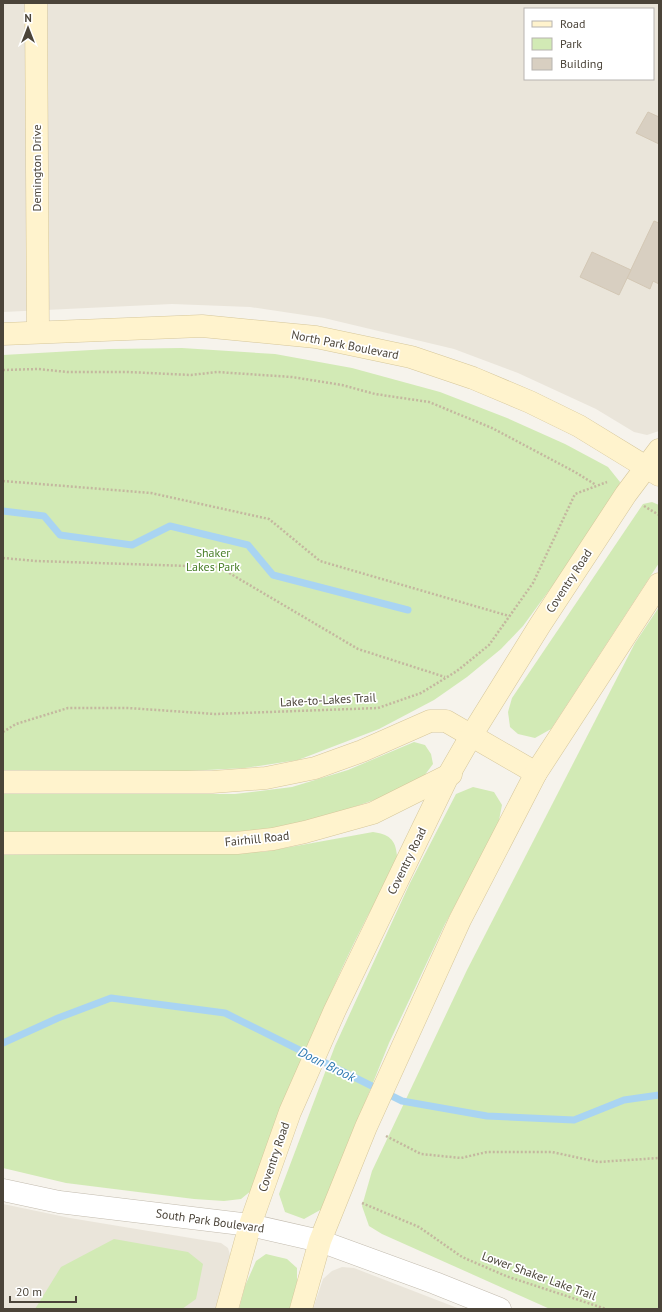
<svg xmlns="http://www.w3.org/2000/svg" width="662" height="1312" font-family="'PT Sans',sans-serif">
<rect width="100%" height="100%" fill="#f6f3ec"/>
<g fill="#eae5da" fill-rule="evenodd">
<path d="M3,3H659V431L647,435L634,432L596,409L518,373L454,349L324,318L250,307L172,304L3,312ZM525,9H653V79H525Z"/>
<polygon points="3,1204 70,1218 221,1243 228,1248 230,1255 216,1309 3,1309"/>
<polygon points="342,1267 354,1268 460,1309 313,1309 323,1279 332,1271"/>
</g>
<g fill="#d2eab5">
<polygon points="182,348 275,354 352,368 440,392 507,418 565,444 608,467 620,482 616,499 523,626 501,649 467,677 434,700 379,729 298,760 245,768 187,771 3,770 3,355 109,349"/>
<polygon points="652,502 659,505 659,563 551,729 535,738 518,734 510,727 508,712 512,698 643,504"/>
<polygon points="659,607 659,1309 550,1309 382,1234 369,1226 362,1206 372,1171 467,970 635,643"/>
<polygon points="414,742 425,745 431,754 433,764 424,776 377,799 307,823 274,829 230,832 3,833 3,794 235,794 292,787 348,770"/>
<polygon points="473,787 494,792 502,805 498,825 445,924 389,1043 322,1209 304,1219 285,1212 279,1194 335,1046 410,883 456,794"/>
<path d="M373,832C388,834 396,839 397,856C397,866 372,908 366,919C321,1006 288,1099 252,1190L241,1199L224,1201L194,1199L66,1183L3,1168V855L263,852Z"/>
<polygon points="114,1239 188,1252 203,1264 196,1299 182,1309 35,1309 61,1267"/>
<polygon points="266,1254 287,1259 297,1268 297,1282 290,1309 239,1309 245,1286 256,1261"/>
</g>
<g fill="none" stroke-linecap="round" stroke-linejoin="round">
<g stroke="#a9d4f2" stroke-width="7">
<polyline points="3,511 44,516 60,535 132,545 170,526 248,545 273,575 408,610"/>
<polyline points="3,1043 58,1018 111,998 225,1013 402,1101 487,1116 574,1120 624,1100 659,1095"/>
</g>
</g>
<g fill="#d8cfc1" stroke="#d3c7b4">
<polygon points="648,112 659,117 659,144 636,133"/>
<polygon points="654,221 659,223 659,284 653,281 650,289 627,278"/>
<polygon points="592,252 631,270 619,295 580,277"/>
</g>
<g fill="none" stroke-linecap="round" stroke-linejoin="round">
<g stroke="#c2bbae" stroke-width="23">
<polyline id="street" points="3,1190 59,1202 250,1225 320,1241 435,1283 500,1309"/>
</g>
<g stroke="#d6c79b" stroke-width="23">
<g id="secondary">
<polyline points="36,3 38,332"/>
<polyline points="3,334 202,326 316,337 411,357 473,378 530,402 579,426 659,475"/>
<polyline points="3,782 212,782 266,778 315,768 362,751 430,721 446,721 536,773"/>
<polyline points="3,843 237,843 273,839 305,832 373,813 451,774"/>
<polyline points="227,1309 250,1225 290,1112 335,1010 448,776 471,736 540,625 626,494 659,450"/>
<polyline points="301,1309 320,1241 366,1127 460,920 536,773 659,584"/>
</g>
</g>
<g stroke="#c4b79f" stroke-width="2.5" stroke-dasharray="2 2" stroke-linecap="butt">
<polyline points="3,370 38,369 67,372 128,372 191,375 217,372 292,377 342,385 375,394 429,402 492,428 575,472 596,485"/>
<polyline points="3,481 151,493 269,519 320,561 509,616"/>
<polyline points="644,506 659,515"/>
<polyline points="3,558 36,561 219,567 358,649 445,677"/>
<polyline points="3,732 16,724 68,708 128,708 215,714 378,708 421,693 457,671 489,645 533,583 575,494 607,482"/>
<polyline points="386,1136 421,1154 461,1158 487,1152 552,1152 598,1162 659,1158"/>
<polyline points="362,1203 419,1227 462,1257 506,1276 606,1309"/>
</g>
<use href="#street" stroke="#fff" stroke-width="22"/>
<use href="#secondary" stroke="#fff3cd" stroke-width="22"/>
</g>
<g text-anchor="middle" stroke-width="3.5" stroke-linejoin="round" paint-order="stroke">
<g font-size="12" fill="#4b4439" stroke="#fff">
<text transform="translate(37 168) rotate(-90)" y="4">Demington Drive</text>
<text transform="translate(345 345) rotate(11)" y="4">North Park Boulevard</text>
<text transform="translate(569 581) rotate(-57)" y="4">Coventry Road</text>
<text transform="translate(328 700) rotate(-3)" y="4">Lake-to-Lakes Trail</text>
<text transform="translate(257 839) rotate(-6)" y="4">Fairhill Road</text>
<text transform="translate(407 861) rotate(-64)" y="4">Coventry Road</text>
<text transform="translate(274 1157) rotate(-71)" y="4">Coventry Road</text>
<text transform="translate(210 1221) rotate(8)" y="4">South Park Boulevard</text>
<text transform="translate(539 1276) rotate(20)" y="4">Lower Shaker Lake Trail</text>
</g>
<g font-size="12" fill="#4a7f2a" stroke="#fff">
<text x="213" y="557">Shaker<tspan x="213" dy="14">Lakes Park</tspan></text>
</g>
<g font-size="13" font-style="italic" fill="#2e7ab2" stroke="#fff">
<text transform="translate(327 1064) rotate(26)" y="5">Doan Brook</text>
</g>
</g>
<rect width="662" height="1312" fill="none" stroke="#4b4439" stroke-width="8"/>
<rect x="524" y="8" width="130" height="72" fill="#ffffff" stroke="#b7b4b0"/>
<rect x="532" y="21" width="20" height="6" fill="#fff3cd" stroke="#b7b4b0"/>
<text x="560" y="28" font-size="12" fill="#4b4439">Road</text>
<rect x="532" y="38" width="20" height="12" fill="#d2eab5" stroke="#b7b4b0"/>
<text x="560" y="48" font-size="12" fill="#4b4439">Park</text>
<rect x="532" y="58" width="20" height="12" fill="#d8cfc1" stroke="#b7b4b0"/>
<text x="560" y="68" font-size="12" fill="#4b4439">Building</text>
<g transform="translate(28 28)" stroke="#ffffff" stroke-width="3" paint-order="stroke">
<path d="M0-3L7 15L0 10L-7 15Z" fill="#4b4439"/>
<text y="-6" font-size="11" font-weight="bold" text-anchor="middle" fill="#4b4439">N</text>
</g>
<path d="M10 1296v6h66v-6" fill="none" stroke="#4b4439" stroke-width="2"/>
<text x="16" y="1296" font-size="12" fill="#4b4439" stroke="#ffffff" stroke-width="3" paint-order="stroke">20 m</text>
</svg>
